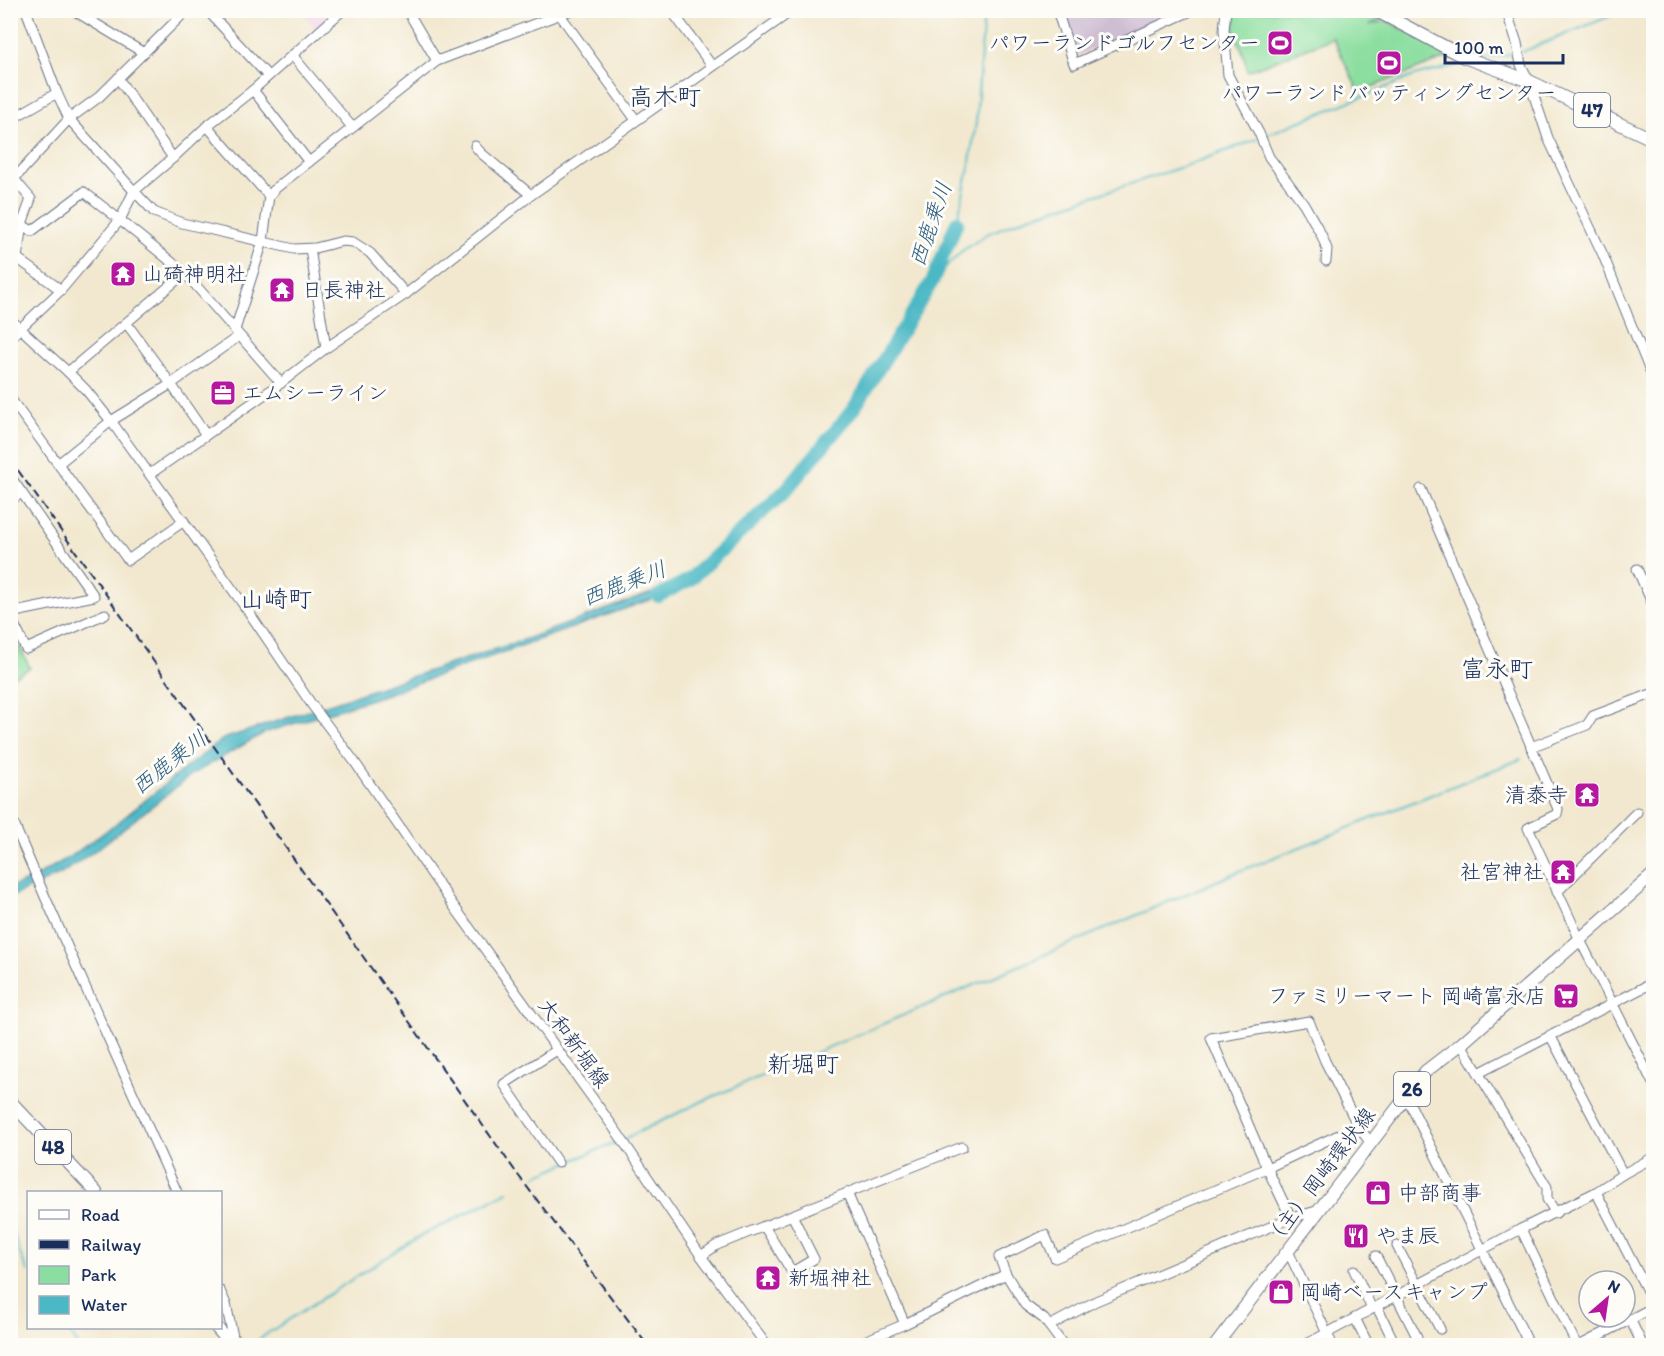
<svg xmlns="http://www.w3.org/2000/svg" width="1664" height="1356" font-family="Itim,'Klee One',sans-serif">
<rect width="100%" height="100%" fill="#fdfcf7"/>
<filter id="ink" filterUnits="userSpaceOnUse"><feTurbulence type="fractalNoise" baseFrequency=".0167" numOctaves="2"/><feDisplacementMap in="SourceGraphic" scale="12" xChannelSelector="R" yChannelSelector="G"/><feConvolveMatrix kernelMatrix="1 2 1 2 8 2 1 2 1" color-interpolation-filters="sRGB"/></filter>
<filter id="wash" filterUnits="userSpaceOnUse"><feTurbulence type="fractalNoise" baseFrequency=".008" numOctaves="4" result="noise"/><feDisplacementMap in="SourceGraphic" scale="24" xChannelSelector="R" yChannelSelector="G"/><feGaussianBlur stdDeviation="1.35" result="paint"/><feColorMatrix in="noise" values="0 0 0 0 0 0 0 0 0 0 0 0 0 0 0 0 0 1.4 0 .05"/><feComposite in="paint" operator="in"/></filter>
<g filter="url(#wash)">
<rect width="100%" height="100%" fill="#f2e8cf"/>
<polygon fill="#f0d0e5" points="302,11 335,11 315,28"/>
<polygon fill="#cebed2" points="1065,10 1186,11 1078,55"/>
<g fill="#8bde9f" stroke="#53867e" stroke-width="1.5">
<polygon points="1233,11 1370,11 1384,18 1369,25 1387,21 1454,55 1359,92 1333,38 1248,71 1242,50 1234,33"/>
<polygon points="11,629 30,668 11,678 10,678"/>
</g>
<polygon fill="#4bb8c5" stroke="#337492" stroke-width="1.5" points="670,586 675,591 378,697 264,733 193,774 100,847 61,874 11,897 10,888 32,879 71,856 116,824 180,772 223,739 523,640"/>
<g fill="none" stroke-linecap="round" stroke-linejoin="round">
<g stroke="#4bb8c5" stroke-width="2">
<polyline points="1522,52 1625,10"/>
<polyline points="1486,59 1516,53"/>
<polyline points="1263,136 1414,76 1466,63"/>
<polyline points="957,222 969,168 976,123 984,10"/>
<polyline points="933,280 962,251 987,234 1026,218 1188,165 1258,139"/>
<polyline points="626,1138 703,1101 1240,871 1521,759"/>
<polyline points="536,1176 621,1140"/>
<polyline points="10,1224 21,1256 28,1272"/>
<polyline points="66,1328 79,1346"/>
<polyline points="251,1346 268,1333 417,1238 508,1192"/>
</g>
<polyline stroke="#4bb8c5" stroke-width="14" points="658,596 689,580 786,490 853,410 933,280 957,222"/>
</g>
</g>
<g filter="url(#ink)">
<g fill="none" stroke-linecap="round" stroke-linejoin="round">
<g stroke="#667086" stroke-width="11">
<g id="minor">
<polyline points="26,10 57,93 69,119 134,191 154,212 182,223 294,249 315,248 343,241 353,242 370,253 406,294"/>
<polyline points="73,10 144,53"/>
<polyline points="207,10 268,76"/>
<polyline points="407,10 437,61"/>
<polyline points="671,10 712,66"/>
<polyline points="1057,10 1074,64 1193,10"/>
<polyline points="1226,10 1224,30 1228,75 1259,133 1269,157 1304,204 1321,234 1327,249 1326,261"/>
<polyline points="1506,10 1517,43 1521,65 1529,81 1548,138 1603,255 1654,381"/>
<polyline points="558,12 636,120"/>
<polyline points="292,55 352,127"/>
<polyline points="118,78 173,158"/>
<polyline points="253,90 309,162"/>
<polyline points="10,120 57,93"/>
<polyline points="207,126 269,196"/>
<polyline points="475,146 481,153 531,195"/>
<polyline points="10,217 32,231 84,192 120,220 185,273 281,383"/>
<polyline points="310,249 326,348"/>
<polyline points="17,258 61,290"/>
<polyline points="10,268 17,258 22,224 31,199 14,179 69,119 99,97 187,10"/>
<polyline points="10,319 68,372 86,390 111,421 248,611 312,705 354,761 453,905 619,1135 701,1256 767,1346"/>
<polyline points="127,324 171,384 206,435"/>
<polyline points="235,330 263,241 269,196 276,188 437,61 571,10"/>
<polyline points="10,338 61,290 120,220 134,191 173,158 207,126 253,90 343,10"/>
<polyline points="68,372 185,273"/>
<polyline points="10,398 128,560 184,521"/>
<polyline points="58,464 111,421 171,384 239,336"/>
<polyline points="150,474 281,383 326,348 406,294 531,195 793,10"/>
<polyline points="10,476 94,596 10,613"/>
<polyline points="1421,489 1558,809 1557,814 1528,828 1580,940 1654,1085"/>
<polyline points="10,500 22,493"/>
<polyline points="1637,569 1654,607"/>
<polyline points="10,616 26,649 105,614"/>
<polyline points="1531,747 1587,725 1593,716 1654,693"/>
<polyline points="10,815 46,899 177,1192"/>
<polyline points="1557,892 1637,812"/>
<polyline points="1550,1035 1623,1174"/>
<polyline points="1461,1044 1547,1187 1547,1199 1556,1213"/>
<polyline points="557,1050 504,1084 558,1163"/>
<polyline points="1479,1073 1654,982"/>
<polyline points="1406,1096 1530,1346"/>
<polyline points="1596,1192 1654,1304"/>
<polyline points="847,1193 905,1324"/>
<polyline points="1291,1218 1267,1168 1211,1038 1309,1021 1325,1061 1358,1126 1370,1142"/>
<polyline points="764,1226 792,1272 814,1259 792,1215"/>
<polyline points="1521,1229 1577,1346"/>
<polyline points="1397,1246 1440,1329"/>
<polyline points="1288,1251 1333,1346"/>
<polyline points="701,1256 717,1245 962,1147"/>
<polyline points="1376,1256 1417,1337"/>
<polyline points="1354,1270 1372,1309"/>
<polyline points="220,1291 226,1304 235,1346"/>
<polyline points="1377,1307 1396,1346"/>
<polyline points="1355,1318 1369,1346"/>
<polyline points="1630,1319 1643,1346"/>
<polyline points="1049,1326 1096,1301 1291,1218 1320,1210"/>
<polyline points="842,1346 860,1343 905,1324 1006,1274"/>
<polyline points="1064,1346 1044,1319 1025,1305 1006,1274 999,1257 1045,1235 1055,1258 1267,1168 1358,1126"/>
<polyline points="1303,1346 1521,1229 1596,1192 1623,1174 1654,1157"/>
<polyline points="1579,1346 1654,1307"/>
</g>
</g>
<g stroke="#667086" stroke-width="14">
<g id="major">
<polyline points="1375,10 1464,57 1529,81 1654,140"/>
<polyline points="10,1101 96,1192"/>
<polyline points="217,1328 233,1346"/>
<polyline points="1215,1346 1426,1071 1461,1044 1654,874"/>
</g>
</g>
<use href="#minor" stroke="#fff" stroke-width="9"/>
<use href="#major" stroke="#fff" stroke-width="12"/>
<polyline stroke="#1b2f5e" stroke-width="2" stroke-dasharray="9 4.5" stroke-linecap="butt" points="10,459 518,1175 648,1346"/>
</g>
</g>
<defs>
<g id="stadium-square" transform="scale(1.35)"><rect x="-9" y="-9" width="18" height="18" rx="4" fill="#b5179e" stroke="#fdfcf7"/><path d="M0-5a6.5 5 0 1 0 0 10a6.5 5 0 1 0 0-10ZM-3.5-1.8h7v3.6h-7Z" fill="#fff"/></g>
<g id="temple-square" transform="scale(1.35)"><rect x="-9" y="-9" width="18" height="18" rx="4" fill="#b5179e" stroke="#fdfcf7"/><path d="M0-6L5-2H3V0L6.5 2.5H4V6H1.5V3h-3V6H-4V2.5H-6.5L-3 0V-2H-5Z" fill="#fff"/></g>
<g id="office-square" transform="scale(1.35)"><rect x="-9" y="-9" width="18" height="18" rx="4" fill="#b5179e" stroke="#fdfcf7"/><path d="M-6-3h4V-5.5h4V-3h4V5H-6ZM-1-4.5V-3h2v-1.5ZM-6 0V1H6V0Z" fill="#fff"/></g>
<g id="supermarket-square" transform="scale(1.35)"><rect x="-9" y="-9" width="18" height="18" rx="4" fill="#b5179e" stroke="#fdfcf7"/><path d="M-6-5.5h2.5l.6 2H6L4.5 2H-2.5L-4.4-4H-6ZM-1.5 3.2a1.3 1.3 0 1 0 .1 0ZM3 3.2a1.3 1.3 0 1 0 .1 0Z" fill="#fff"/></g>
<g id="shop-square" transform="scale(1.35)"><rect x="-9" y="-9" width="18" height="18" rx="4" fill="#b5179e" stroke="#fdfcf7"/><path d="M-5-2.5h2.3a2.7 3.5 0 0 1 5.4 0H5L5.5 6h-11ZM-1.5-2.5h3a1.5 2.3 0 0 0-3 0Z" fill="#fff"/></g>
<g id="restaurant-square" transform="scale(1.35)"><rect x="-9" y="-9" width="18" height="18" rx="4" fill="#b5179e" stroke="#fdfcf7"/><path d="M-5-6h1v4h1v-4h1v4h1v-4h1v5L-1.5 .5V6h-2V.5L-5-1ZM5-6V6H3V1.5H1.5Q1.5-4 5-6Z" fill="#fff"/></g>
</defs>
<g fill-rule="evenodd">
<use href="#stadium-square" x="1280" y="43"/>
<use href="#stadium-square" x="1389" y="63"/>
<use href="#temple-square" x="123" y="274"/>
<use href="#temple-square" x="282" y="290"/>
<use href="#office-square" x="223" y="393"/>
<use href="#temple-square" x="1587" y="795"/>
<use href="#temple-square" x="1563" y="872"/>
<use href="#supermarket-square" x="1566" y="996"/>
<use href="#shop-square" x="1378" y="1193"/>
<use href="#restaurant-square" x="1356" y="1236"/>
<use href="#temple-square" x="768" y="1278"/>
<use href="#shop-square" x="1281" y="1292"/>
</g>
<g text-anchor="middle" stroke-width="6" stroke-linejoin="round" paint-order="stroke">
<g fill="#fdfcf7" stroke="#5f6c8c" stroke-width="1.5">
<rect x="1574" y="93" width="36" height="34" rx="4.5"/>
<rect x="1394" y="1072" width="36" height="34" rx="4.5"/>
<rect x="35" y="1130" width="36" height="34" rx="4.5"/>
</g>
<g font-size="20" font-weight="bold" fill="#1b2f5e">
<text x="1592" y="117">47</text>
<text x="1412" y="1096">26</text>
<text x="53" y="1154">48</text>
</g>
<g font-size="21" fill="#1b2f5e" stroke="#fdfcf7" text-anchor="start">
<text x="1260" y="50" text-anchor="end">パワーランドゴルフセンター</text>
<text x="1389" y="100" text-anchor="middle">パワーランドバッティングセンター</text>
<text x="142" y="281">山碕神明社</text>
<text x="302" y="297">日長神社</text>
<text x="242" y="400">エムシーライン</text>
<text x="1568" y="802" text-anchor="end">清泰寺</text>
<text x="1544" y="879" text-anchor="end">社宮神社</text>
<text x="1546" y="1003" text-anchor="end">ファミリーマート 岡崎富永店</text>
<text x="1398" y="1200">中部商事</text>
<text x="1376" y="1243">やま辰</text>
<text x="788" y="1285">新堀神社</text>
<text x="1300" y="1299">岡崎ベースキャンプ</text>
</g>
<g font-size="21" fill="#1b2f5e" stroke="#fdfcf7">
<text transform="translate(574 1043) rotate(54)" y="7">大和新堀線</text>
<text transform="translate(1320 1177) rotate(-53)" y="7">（主）岡崎環状線</text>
</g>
<g font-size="22" font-style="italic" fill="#2c5f82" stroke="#fdfcf7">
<text transform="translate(930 224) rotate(-71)" y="8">西鹿乗川</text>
<text transform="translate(624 583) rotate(-21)" y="8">西鹿乗川</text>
<text transform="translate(169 762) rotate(-38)" y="8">西鹿乗川</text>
</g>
<g font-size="24" fill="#1b2f5e" stroke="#fdfcf7">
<text x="665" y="105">高木町</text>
<text x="276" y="607">山崎町</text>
<text x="1497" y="677">富永町</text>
<text x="803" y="1072">新堀町</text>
</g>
</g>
<rect width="1664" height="1356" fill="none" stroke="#fdfcf7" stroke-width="36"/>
<rect x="27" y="1191" width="195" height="138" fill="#fdfcf7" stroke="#a3aaba" stroke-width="1.5"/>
<rect x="39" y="1210" width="30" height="9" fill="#ffffff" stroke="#a3aaba" stroke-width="1.5"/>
<text x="81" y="1221" font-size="18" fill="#1b2f5e">Road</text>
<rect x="39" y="1240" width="30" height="9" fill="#1b2f5e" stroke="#a3aaba" stroke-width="1.5"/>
<text x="81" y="1251" font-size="18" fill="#1b2f5e">Railway</text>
<rect x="39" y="1266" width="30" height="18" fill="#8bde9f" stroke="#a3aaba" stroke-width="1.5"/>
<text x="81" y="1281" font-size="18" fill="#1b2f5e">Park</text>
<rect x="39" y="1296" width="30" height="18" fill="#4bb8c5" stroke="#a3aaba" stroke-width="1.5"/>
<text x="81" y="1311" font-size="18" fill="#1b2f5e">Water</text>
<g transform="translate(1607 1299) rotate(29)"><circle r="28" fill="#fdfcf7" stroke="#a3aaba" stroke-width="1.5"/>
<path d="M0-4.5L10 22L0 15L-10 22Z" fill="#b5179e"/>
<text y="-9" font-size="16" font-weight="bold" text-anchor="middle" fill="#1b2f5e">N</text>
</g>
<path d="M1445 54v9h118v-9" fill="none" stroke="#1b2f5e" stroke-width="3"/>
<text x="1454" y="54" font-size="18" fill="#1b2f5e" stroke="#fdfcf7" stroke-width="4.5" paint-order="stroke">100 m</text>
</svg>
